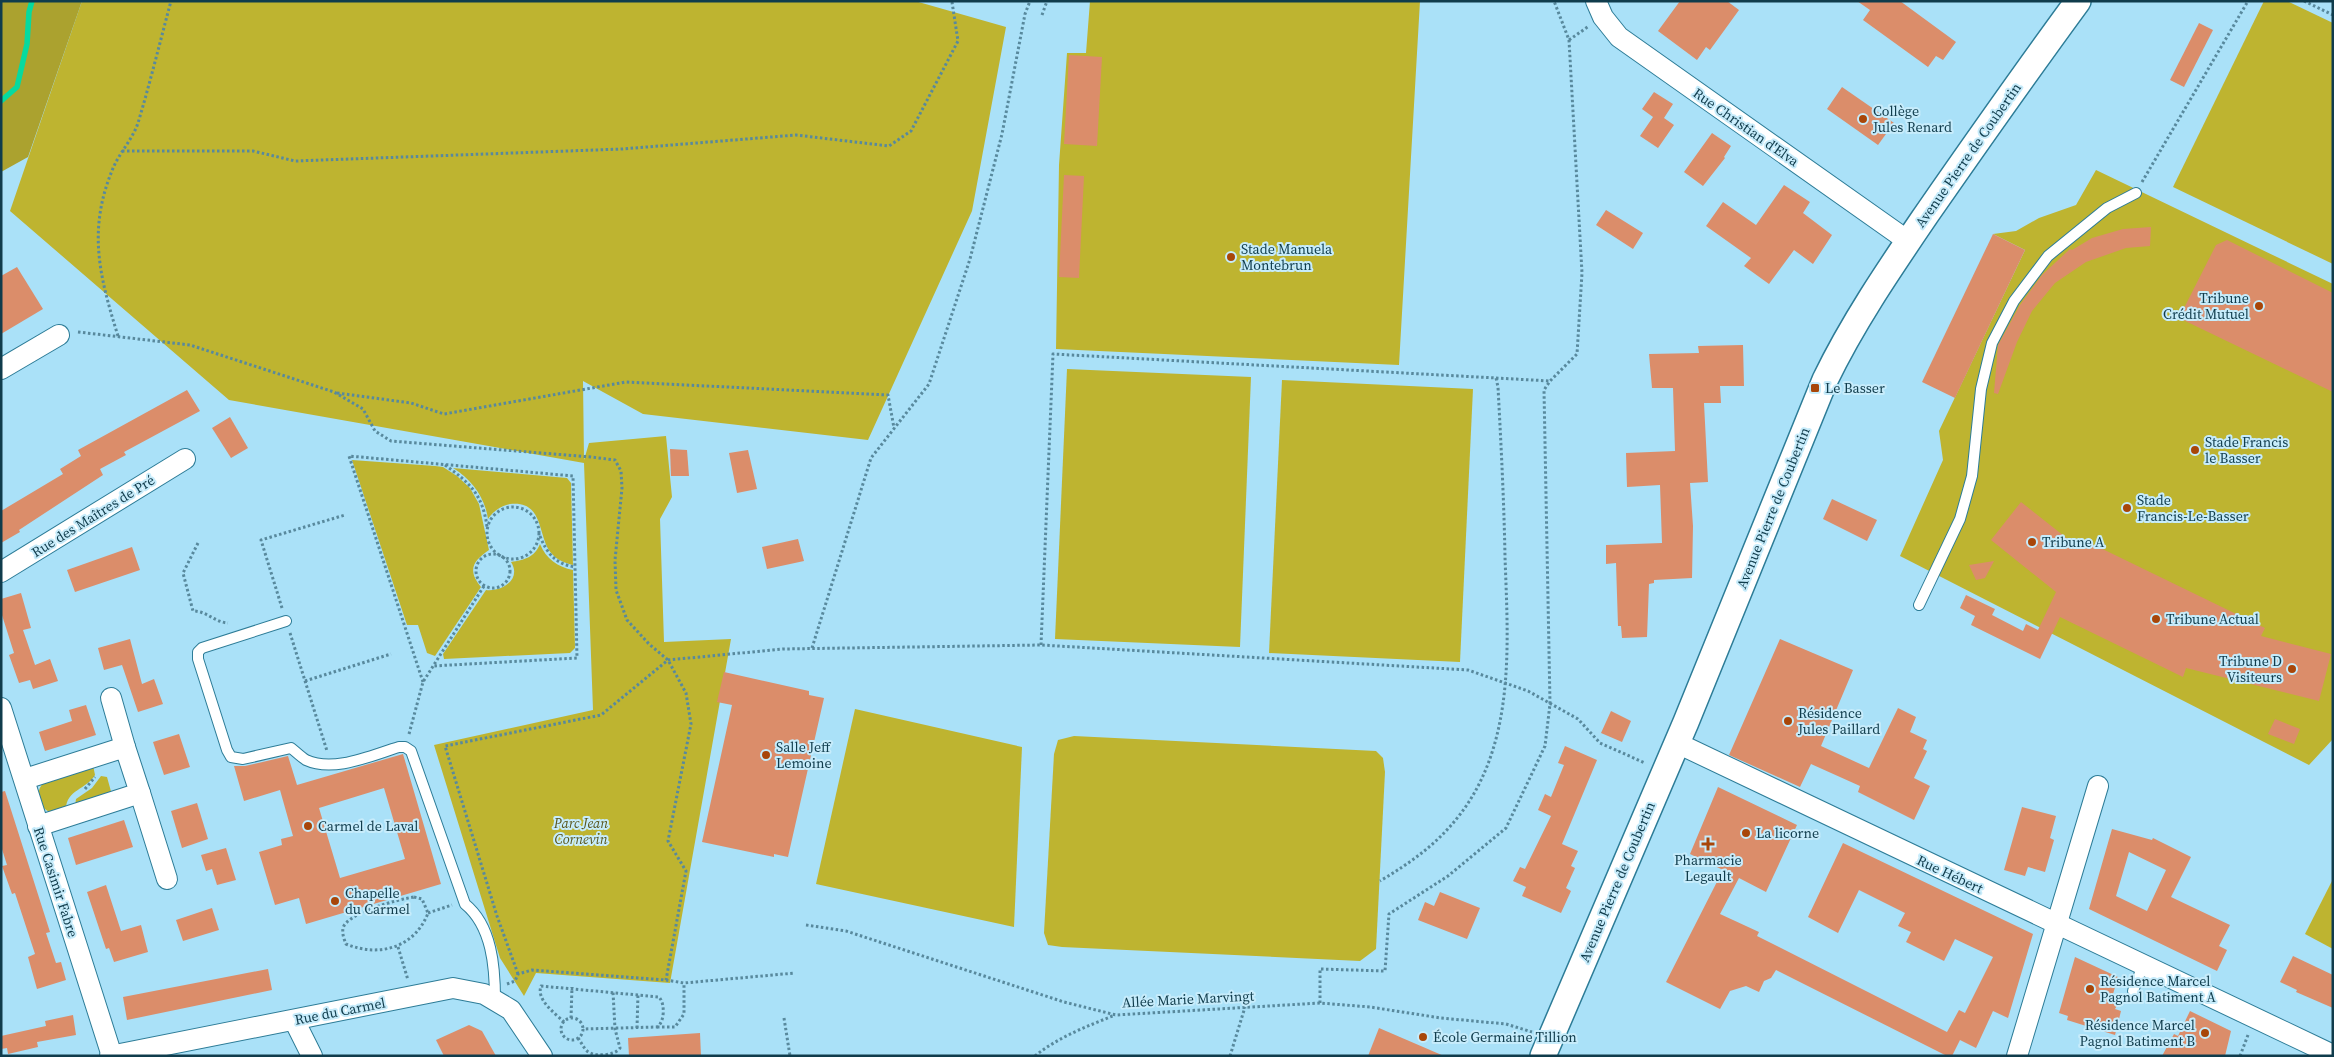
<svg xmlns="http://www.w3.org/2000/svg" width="2334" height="1057" font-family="'Source Serif 4',serif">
<rect width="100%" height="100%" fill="#aae1f8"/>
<g fill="#beb430">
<polygon points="82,1 915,1 1006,27 972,211 868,440 643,414 583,381 584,460 589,443 666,436 672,497 660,519 664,642 731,639 670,983 536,973 524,996 500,958 434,745 593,710 584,463 229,400 10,211"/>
<polygon points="1090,1 1420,1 1399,365 1056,349 1059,165 1067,53 1086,53"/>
<polygon points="2264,1 2287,1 2333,23 2333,264 2173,187"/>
<polygon points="2096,170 2333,284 2333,739 2309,765 1900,556 1943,460 1939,431 2025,250 1993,234 2016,231 2039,218 2076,205"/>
<polygon points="1067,369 1251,377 1240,647 1055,639"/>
<polygon points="1282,380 1473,389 1460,662 1269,653"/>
<path d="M352,460L435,466L443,467L457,476L470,488L479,504L489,550C473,561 467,570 481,587L435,656L427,653L418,625H407Z"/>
<path d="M453,468L567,478L571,483L573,565C565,563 557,560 552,554C537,538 545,500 510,504C501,506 493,511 488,519C485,497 471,479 453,468Z"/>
<path d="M540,544C546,559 558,567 573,570L575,648L570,653L444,659L443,654L486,590C502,592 522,579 511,562C524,560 534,558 540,544Z"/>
<polygon points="855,709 1022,747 1014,927 816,884"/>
<polygon points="1074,736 1376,751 1383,758 1385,772 1376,949 1360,961 1062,947 1048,945 1044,933 1054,754 1058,740"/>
<path d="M93,765L95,775C87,789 66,790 66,809L52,814L42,807C38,797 36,791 44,782Z"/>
<polygon points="101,776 107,777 112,795 75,806 76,799 92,788"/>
<polygon points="2333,879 2333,949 2305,934"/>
</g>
<polygon fill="#aba22f" points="1,1 82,1 28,157 1,172"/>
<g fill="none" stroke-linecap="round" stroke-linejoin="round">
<polyline stroke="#07da9f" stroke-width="5.5" points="1,101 17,87 27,44 29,12 32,1"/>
</g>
<g fill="#db8d6a" fill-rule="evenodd">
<polygon points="1680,1 1727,1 1739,10 1710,50 1706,47 1697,60 1658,31"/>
<polygon points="1857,1 1900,1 1956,42 1943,60 1936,56 1928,67 1863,20 1870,10"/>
<polygon points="2199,23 2213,30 2184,87 2170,80"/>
<polygon points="1069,55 1102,57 1097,146 1064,144"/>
<polygon points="1842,87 1894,123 1878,145 1827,109"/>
<polygon points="1654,92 1673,104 1664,118 1674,125 1658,148 1640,136 1653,117 1642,109"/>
<polygon points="1712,133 1731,146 1724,157 1725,158 1703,186 1684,172"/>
<polygon points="1064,175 1084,176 1079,278 1059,277"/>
<polygon points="1784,185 1810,202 1803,213 1832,235 1813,264 1794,250 1769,284 1744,266 1751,258 1706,226 1723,202 1756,225"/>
<polygon points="1606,210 1643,233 1633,249 1596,225"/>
<polygon points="2151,227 2150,246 2126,248 2086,262 2055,283 2032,311 2017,342 1998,394 1994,393 1998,345 2020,305 2042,275 2070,249 2072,250 2092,238 2123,229"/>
<polygon points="1993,234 2025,250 1955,398 1922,382"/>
<polygon points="2227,240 2333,293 2333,392 2179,318 2216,245"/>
<polygon points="17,267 43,309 1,334 1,276"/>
<polygon points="1743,345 1744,386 1720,386 1721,403 1704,403 1708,482 1690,483 1693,526 1692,578 1654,580 1654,583 1649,584 1647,637 1622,638 1621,626 1618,626 1616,563 1606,564 1606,545 1662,543 1660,485 1627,487 1626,453 1675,451 1673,388 1652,388 1649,354 1699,353 1698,346"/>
<polygon points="187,390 200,411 124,452 126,455 100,469 103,475 19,530 20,532 1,543 1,511 63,474 60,469 81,456 78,450"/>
<polygon points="230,417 248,448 231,458 212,428"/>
<polygon points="670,449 687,450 689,476 671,476"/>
<polygon points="748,450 757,489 737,493 729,453"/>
<polygon points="1832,499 1877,520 1867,541 1823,519"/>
<polygon points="2021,502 2078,547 2082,539 2265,628 2261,636 2331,654 2319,701 2186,668 2183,677 2060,617 2040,659 1971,625 1975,616 1960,608 1966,595 1995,609 1992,615 2023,631 2026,624 2038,630 2056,592 1991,540"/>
<polygon points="798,539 804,561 767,569 762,547"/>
<polygon points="132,547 140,570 75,592 67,570"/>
<polygon points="1994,561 1985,578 1976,580 1969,565"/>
<polygon points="21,593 31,628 23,630 35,665 50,659 58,681 33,689 30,680 19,683 9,655 14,653 1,612 1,599"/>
<polygon points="130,639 142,684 154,679 163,704 138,712 122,665 104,670 98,648"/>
<polygon points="1780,639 1853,670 1821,746 1869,768 1898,708 1916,717 1910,732 1927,740 1923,749 1927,751 1914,778 1930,786 1914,820 1858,792 1860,786 1811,764 1800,787 1729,755"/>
<polygon points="724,672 809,691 809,695 824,698 788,857 774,854 774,857 702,842 732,705 717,702"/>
<polygon points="86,705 96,735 45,751 39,732 72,721 69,710"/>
<polygon points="1611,711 1631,721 1622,742 1601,733"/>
<polygon points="2275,719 2300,729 2294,744 2268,734"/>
<polygon points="179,734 190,767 164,775 153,742"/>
<polygon points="1565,746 1597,760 1562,844 1578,851 1571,866 1575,868 1566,888 1571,891 1561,913 1522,896 1526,887 1513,881 1520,867 1525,869 1551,816 1538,810 1545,794 1551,797 1564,765 1558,763"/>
<path d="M403,754L441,884L306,924L299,898L275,905L259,852L282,845L281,839L293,836L280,790L244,801L234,766H245L288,756L297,785ZM384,788L405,859L340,878L319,808Z"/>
<polygon points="1718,787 1797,825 1766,892 1739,878 1720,914 1759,932 1757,936 1947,1032 1959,1010 1965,1013 1993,957 1955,939 1944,961 1906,942 1911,932 1898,926 1905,913 1859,890 1838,933 1808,917 1843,843 2033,934 2008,1018 1993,1011 1976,1048 1960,1040 1952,1056 1947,1056 1776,970 1771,978 1764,981 1759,992 1746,986 1730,991 1720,1009 1666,982 1723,870 1690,854"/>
<polygon points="5,791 50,932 46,933 56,963 61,962 66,980 37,989 28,957 35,954 15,893 12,894 2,866 7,865 1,846 1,792"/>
<polygon points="197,803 208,839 182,848 171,811"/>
<polygon points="2022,807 2056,816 2050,838 2054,840 2045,872 2028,867 2025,876 2004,870"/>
<polygon points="124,820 133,847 76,865 68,838"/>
<path d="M2112,829L2152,840L2153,838L2191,857L2171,897L2230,925L2219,946L2227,950L2217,971L2089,909ZM2129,852L2166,870L2147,911L2116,896Z"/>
<polygon points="226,848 236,880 217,885 212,869 206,871 201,855"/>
<polygon points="106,885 121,931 141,925 148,952 114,962 109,948 106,949 87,892"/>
<polygon points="1440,892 1480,908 1467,939 1418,920 1425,902 1434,906"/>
<polygon points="212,908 219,930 183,941 176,920"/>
<polygon points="2293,956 2333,975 2333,1008 2296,992 2297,990 2280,982"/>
<polygon points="2075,957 2118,977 2111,1001 2118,1004 2115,1009 2121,1011 2115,1035 2067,1020 2068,1016 2059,1013"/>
<polygon points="268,969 272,990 127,1020 123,997"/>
<polygon points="2190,1011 2231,1031 2225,1056 2162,1056 2174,1034 2178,1036"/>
<polygon points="73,1015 76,1035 37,1042 38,1047 8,1054 7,1048 1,1049 1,1036 46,1026 45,1021"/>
<polygon points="469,1025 482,1031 496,1056 444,1056 436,1040"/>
<polygon points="1379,1028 1444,1056 1368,1056"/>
<polygon points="700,1033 701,1056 629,1056 628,1038"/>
</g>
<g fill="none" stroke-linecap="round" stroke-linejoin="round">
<g stroke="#2d7c97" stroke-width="12">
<g id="service">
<polyline points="1919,605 1960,519 1972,476 1981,389 1992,343 2014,301 2048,256 2107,208 2136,193"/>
<path d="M286,621L202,648L198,652V659L227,750L231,757L243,759L291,748C295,751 301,757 306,760C334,773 372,755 399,747H405L411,751L465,904C492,926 495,967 495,1000"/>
<polyline points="2133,991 2143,965"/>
</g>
</g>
<g stroke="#2d7c97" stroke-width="22">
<g id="minor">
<polyline points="1596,1 1603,17 1619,37 1908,241"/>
<polyline points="1,369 59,335"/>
<polyline points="1,572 185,459"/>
<polyline points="111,698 125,747"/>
<polyline points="1,708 112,1056"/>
<polyline points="1677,743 2333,1055"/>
<polyline points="25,779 125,747 140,793 38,826"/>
<polyline points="140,793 167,879"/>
<polyline points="294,1020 312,1056"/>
<polyline points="110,1056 453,988 484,994 511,1010 542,1056"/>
<polyline points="2017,1056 2098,786"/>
</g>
</g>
<g stroke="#2d7c97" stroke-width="28">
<path id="tertiary" d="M1543,1056L1686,722L1825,380C1853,322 1890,268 1926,215C1976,143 2026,72 2078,1"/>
</g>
<g stroke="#58899d" stroke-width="3" stroke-dasharray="2.5 2.5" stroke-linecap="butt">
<polyline points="2304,1 2333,15"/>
<polyline points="1042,15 1047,1"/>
<polyline points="1569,40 1589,26"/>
<polyline points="122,151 253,151 295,161 622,149 796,135 889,146 911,131 958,41 952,2"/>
<polyline points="2142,182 2248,1"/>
<polyline points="78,332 190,345 334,392 363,409 375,431 391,441 591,457 615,460 621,471 622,488 615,560 616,590 627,620 649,644 668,660 686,693 691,724 668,841 686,871 666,980"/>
<path d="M118,336C99,275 87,228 114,166C121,151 133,138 138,123C150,83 160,42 171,1"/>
<polyline points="1496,378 1550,381"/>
<polyline points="337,393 411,403 444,414 626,382 888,395 894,428"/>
<path d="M445,465C470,483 483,495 487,527"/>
<circle cx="513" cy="533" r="26"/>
<path d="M540,536C547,554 556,564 575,567"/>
<path d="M198,543L183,573L193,611C207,611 214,622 228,623"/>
<circle cx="493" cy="571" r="17"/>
<polyline points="282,608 261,540 345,515"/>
<polyline points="290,633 327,751"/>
<path d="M1041,645L1053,354L1496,378L1498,387C1501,444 1504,501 1505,557C1508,644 1516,744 1458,817C1436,845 1410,863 1380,881"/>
<polyline points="812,648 871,458 929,384 970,259 1002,134 1025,14 1030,1"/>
<polyline points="305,681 391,654"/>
<polyline points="423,682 349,456 573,476 577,658 433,666"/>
<polyline points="409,734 423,682 484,586"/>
<polyline points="85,789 95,777"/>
<path d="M414,897L422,899L428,913C415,947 380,958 346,944C344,939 342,934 343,928C347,913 399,899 414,897Z"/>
<polyline points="428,913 452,905"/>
<polyline points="806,925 846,931 1064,1002 1116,1015 1320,1003 1370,1007 1441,1018 1506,1024 1532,1032"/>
<polyline points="398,947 408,980"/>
<polyline points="518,974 497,916 445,746 601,715 668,660 783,649 1041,645 1468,670 1528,691 1578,719 1600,743 1645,763"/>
<polyline points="507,984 515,981 518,974 532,970 666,980 684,983 795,973"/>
<polyline points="1320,1003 1320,969 1385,971 1389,914 1448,876 1506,828 1545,746 1550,704 1544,390 1550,381 1577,354 1582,273 1569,40 1554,1"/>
<polyline points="571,1018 572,987"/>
<polyline points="784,1018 790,1056"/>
<circle cx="572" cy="1029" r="11"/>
<path d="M564,1022C555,1013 536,1000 541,986L659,997C665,1003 665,1022 657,1027L583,1029"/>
<polyline points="657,1027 675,1027 684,1014 684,983"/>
<polyline points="637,1028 638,994"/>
<path d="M578,1038C581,1042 583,1047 587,1051C594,1057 615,1056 620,1048L615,1029L613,992"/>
<path d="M1035,1056C1058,1037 1088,1026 1115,1015"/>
<polyline points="1230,1056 1245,1007"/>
<polyline points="2240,1056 2248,1035"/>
</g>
<use href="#service" stroke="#fff" stroke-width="10"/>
<use href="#minor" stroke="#fff" stroke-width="20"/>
<use href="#tertiary" stroke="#fff" stroke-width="25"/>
</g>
<g fill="#a84609" stroke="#c7ecfb" stroke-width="2">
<circle cx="1863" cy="119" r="5"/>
<circle cx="1231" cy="257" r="5"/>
<circle cx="2259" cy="306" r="5"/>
<rect x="1810" y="383" width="10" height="10" rx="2.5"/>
<circle cx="2195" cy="450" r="5"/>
<circle cx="2127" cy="508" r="5"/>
<circle cx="2032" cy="542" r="5"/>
<circle cx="2156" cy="619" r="5"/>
<circle cx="2292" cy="669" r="5"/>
<circle cx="1788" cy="721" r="5"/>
<circle cx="766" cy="755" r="5"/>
<circle cx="308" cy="826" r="5"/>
<circle cx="1746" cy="833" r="5"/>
<path d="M1705.5 836.5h5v5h5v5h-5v5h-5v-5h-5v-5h5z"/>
<circle cx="335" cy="901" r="5"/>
<circle cx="2090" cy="989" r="5"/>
<circle cx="2205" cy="1033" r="5"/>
<circle cx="1423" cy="1037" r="5"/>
</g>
<g text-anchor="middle" stroke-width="4" stroke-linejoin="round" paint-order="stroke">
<g font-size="14" fill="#103c4c" stroke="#c7ecfb" text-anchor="start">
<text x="1873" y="116">Collège<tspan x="1873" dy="16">Jules Renard</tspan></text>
<text x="1241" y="254">Stade Manuela<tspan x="1241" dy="16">Montebrun</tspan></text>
<text x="2249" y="303" text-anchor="end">Tribune<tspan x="2249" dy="16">Crédit Mutuel</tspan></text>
<text x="1825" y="393">Le Basser</text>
<text x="2205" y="447">Stade Francis<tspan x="2205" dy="16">le Basser</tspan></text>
<text x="2137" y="505">Stade<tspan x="2137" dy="16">Francis-Le-Basser</tspan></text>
<text x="2042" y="547">Tribune A</text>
<text x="2166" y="624">Tribune Actual</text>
<text x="2282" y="666" text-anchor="end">Tribune D<tspan x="2282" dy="16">Visiteurs</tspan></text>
<text x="1798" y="718">Résidence<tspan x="1798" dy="16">Jules Paillard</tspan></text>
<text x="776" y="752">Salle Jeff<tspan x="776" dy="16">Lemoine</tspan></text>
<text x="318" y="831">Carmel de Laval</text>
<text x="1756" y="838">La licorne</text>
<text x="1708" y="865" text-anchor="middle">Pharmacie<tspan x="1708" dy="16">Legault</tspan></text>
<text x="345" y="898">Chapelle<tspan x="345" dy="16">du Carmel</tspan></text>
<text x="2100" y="986">Résidence Marcel<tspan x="2100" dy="16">Pagnol Batiment A</tspan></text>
<text x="2195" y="1030" text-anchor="end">Résidence Marcel<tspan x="2195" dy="16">Pagnol Batiment B</tspan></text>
<text x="1433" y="1042">École Germaine Tillion</text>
</g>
<g font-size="14" fill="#103c4c" stroke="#c7ecfb">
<text transform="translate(1746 127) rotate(35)" y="5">Rue Christian d'Elva</text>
<text transform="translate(1968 155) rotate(-55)" y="5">Avenue Pierre de Coubertin</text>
<text transform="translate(1773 508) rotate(-68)" y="5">Avenue Pierre de Coubertin</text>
<text transform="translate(93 516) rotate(-32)" y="5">Rue des Maîtres de Pré</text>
<text transform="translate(1950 874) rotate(25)" y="5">Rue Hébert</text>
<text transform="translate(56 882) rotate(72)" y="5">Rue Casimir Fabre</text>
<text transform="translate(1617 882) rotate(-67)" y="5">Avenue Pierre de Coubertin</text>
<text transform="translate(1188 999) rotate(-3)" y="5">Allée Marie Marvingt</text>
<text transform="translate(340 1011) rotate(-11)" y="5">Rue du Carmel</text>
</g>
<g font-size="14" font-style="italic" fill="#5a561c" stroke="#c7ecfb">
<text x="581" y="828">Parc Jean<tspan x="581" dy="16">Cornevin</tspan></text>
</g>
</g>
<rect width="2334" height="1057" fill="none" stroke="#103c4c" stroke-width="5"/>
</svg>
